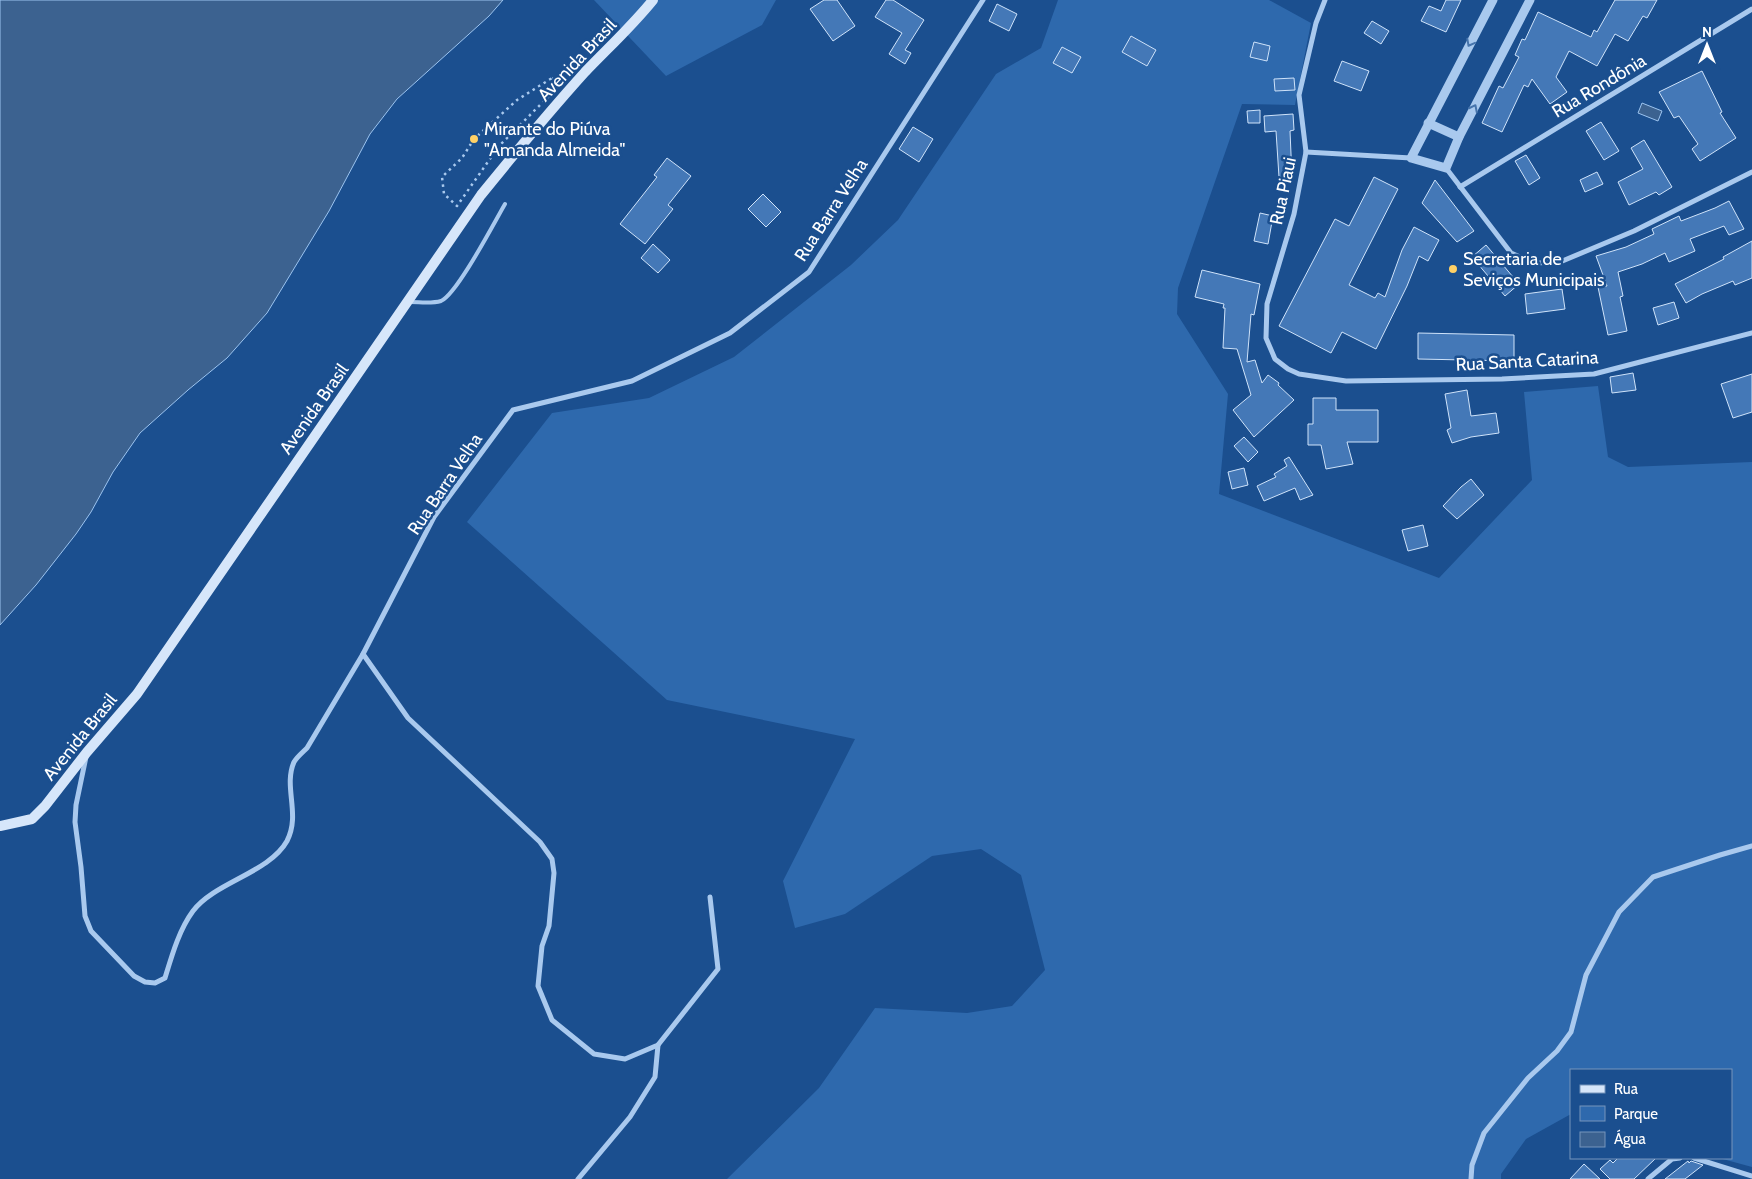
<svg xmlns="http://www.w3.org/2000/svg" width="1752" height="1179" font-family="Cabin,sans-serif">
<rect width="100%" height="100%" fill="#1b4f8f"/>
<g fill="#2e69ad">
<polygon points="594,0 776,0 762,25 666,76"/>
<polygon points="1058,0 1269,0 1311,23 1295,105 1242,104 1178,288 1177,314 1228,394 1219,494 1439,578 1532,480 1524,392 1598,386 1608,457 1628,467 1752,462 1752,1167 1719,1158 1731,1158 1731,1070 1571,1070 1571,1114 1526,1139 1501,1174 1501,1179 727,1179 819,1088 875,1008 967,1013 1012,1006 1045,970 1021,875 981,849 932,856 845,914 795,928 783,881 855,739 667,700 467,522 552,413 649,398 734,357 851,265 898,220 996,74 1041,48"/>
</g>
<g fill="#3c6290" stroke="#9cc4f0">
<polygon points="0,0 503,0 489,16 397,99 370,134 329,211 267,313 227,358 188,390 140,433 113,472 91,512 76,534 36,585 0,625"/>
<polygon points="1642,103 1662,111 1658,121 1638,113"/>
</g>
<g fill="#4478b7" stroke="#cfe3fa">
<polygon points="824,0 837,0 855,26 833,41 810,9"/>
<polygon points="886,0 893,0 924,20 905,50 911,53 905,64 889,54 902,33 875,17"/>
<polygon points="1446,0 1461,0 1446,32 1421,21 1429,6 1441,11"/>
<polygon points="1615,0 1657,0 1647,18 1643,16 1628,41 1615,34 1597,66 1569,51 1556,77 1567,92 1550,104 1532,79 1528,87 1524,85 1502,132 1482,123 1499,86 1503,88 1519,57 1515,55 1522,39 1525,40 1538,12 1591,37 1594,30 1597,32"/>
<polygon points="997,4 1017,14 1009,31 989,21"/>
<polygon points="1372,21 1389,31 1381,44 1364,33"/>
<polygon points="1131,36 1156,50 1147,66 1122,52"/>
<polygon points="1254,42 1270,46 1267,61 1250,57"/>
<polygon points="1062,47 1081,57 1072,73 1053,63"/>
<polygon points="1342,61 1369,71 1361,91 1334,81"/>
<polygon points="1702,71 1722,112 1720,113 1736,138 1700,161 1692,149 1698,144 1679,116 1674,118 1659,92"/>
<polygon points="1294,78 1295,90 1275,91 1274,79"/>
<polygon points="1260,110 1260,123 1248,123 1247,111"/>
<polygon points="1293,114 1294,130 1290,131 1292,177 1279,177 1276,131 1265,132 1264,116"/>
<polygon points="1601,122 1619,151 1604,160 1586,131"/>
<polygon points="913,127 933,139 919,162 899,149"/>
<polygon points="1644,140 1672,187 1659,195 1656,192 1629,205 1618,182 1643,169 1631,148"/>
<polygon points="1526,155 1540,178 1529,185 1515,161"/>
<polygon points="667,158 691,176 668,205 673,209 645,244 620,224 657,177 654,175"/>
<polygon points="1597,172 1603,184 1585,192 1580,180"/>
<polygon points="1374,177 1398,189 1349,285 1375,298 1378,293 1385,297 1402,250 1414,227 1439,240 1428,261 1419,256 1407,286 1376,349 1342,332 1331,353 1279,326 1335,219 1349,226"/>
<polygon points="1435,180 1474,231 1457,242 1422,203"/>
<polygon points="763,194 781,212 766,227 748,209"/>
<polygon points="1729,201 1744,229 1729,235 1724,226 1690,239 1695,251 1669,262 1665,253 1642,264 1618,272 1623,296 1620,297 1627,331 1608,335 1598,287 1607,286 1596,256 1626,247 1654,234 1652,229 1679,216 1681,221 1715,208"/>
<polygon points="1260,213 1273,216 1268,244 1254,241"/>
<polygon points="1752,241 1752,278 1735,285 1733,281 1702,294 1686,303 1675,284 1724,259 1723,257"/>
<polygon points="653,244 670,260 658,273 641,258"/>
<polygon points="1486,245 1519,284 1505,296 1472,257"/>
<polygon points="1202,270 1260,284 1254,315 1251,314 1247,362 1255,360 1262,383 1268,375 1279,383 1278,385 1294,400 1254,437 1233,410 1251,395 1237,349 1223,348 1225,308 1223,308 1224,304 1195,297"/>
<polygon points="1562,289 1565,309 1527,314 1525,294"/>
<polygon points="1674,302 1679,318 1658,325 1653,308"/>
<polygon points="1418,333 1514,335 1514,361 1418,359"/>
<polygon points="1633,373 1636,390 1612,393 1610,377"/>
<polygon points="1752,374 1752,412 1733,418 1721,384"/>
<polygon points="1467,390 1471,416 1496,413 1499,433 1471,437 1452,443 1447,430 1451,428 1445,394"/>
<polygon points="1313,398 1336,398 1336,410 1378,410 1378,442 1347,442 1353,464 1326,469 1321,445 1308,445 1308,424 1313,424"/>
<polygon points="1244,437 1258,452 1248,462 1234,446"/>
<polygon points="1289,457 1313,495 1300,500 1295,488 1264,501 1257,486 1276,477 1274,474 1287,466 1284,460"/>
<polygon points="1244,468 1248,485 1232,489 1228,472"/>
<polygon points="1471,479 1484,495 1457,519 1443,506 1461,487"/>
<polygon points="1423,525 1428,546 1408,551 1402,530"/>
<polygon points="1618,1158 1656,1158 1634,1179 1610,1179 1600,1169 1610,1160 1613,1163"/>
<polygon points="1688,1161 1689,1163 1691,1161 1703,1165 1685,1179 1665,1179"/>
<polygon points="1584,1164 1600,1179 1570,1179"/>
</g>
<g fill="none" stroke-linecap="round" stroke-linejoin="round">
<polygon stroke="#a9c9ee" stroke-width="2.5" stroke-dasharray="2.5 4" stroke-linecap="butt" points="552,78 560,85 499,146 457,206 444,194 442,177 462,158 474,139 517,100"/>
<path stroke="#a9c9ee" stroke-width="4" d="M410,302C420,302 431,304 441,301C457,294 494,223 505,204"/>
<g stroke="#a9c9ee" stroke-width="5">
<polyline points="1325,0 1316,23 1299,95 1306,152 1294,214 1267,304 1266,338 1275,359 1288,369 1299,374 1346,381 1502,379 1594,374 1752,333"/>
<polyline points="1306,152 1411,158"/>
<polyline points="1446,168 1511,253 1533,263 1560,262 1634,231 1752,172"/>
<polyline points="1460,187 1752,9"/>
<path d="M86,757L76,805L75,822L81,867L85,916L91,931L134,976L145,982L155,983L165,978C172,955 179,930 193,911C215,882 269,873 287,841C301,814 283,787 294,762C297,757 303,752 307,748L363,654"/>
<polyline points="710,897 718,969 658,1045 625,1059 594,1054 552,1020 538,986 542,946 549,926 554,873 552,859 540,842 408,718 363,654 434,517 513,410 632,381 730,333 809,272 983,0"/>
<polyline points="1694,1158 1752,1176"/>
<polyline points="578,1179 630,1117 655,1077 658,1045"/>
<polyline points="1471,1179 1472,1165 1484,1133 1528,1078 1557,1051 1571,1032 1586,975 1619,912 1653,877 1720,855 1752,846"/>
<polyline points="1648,1179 1672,1159 1680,1158"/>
</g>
<g stroke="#a9c9ee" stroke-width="9">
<polyline points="1493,0 1411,158 1446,168 1459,137 1530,0"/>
<polyline points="1428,123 1459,137"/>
</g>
<path stroke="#d6e6fa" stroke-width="10" d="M0,826L32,819L45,806L87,752L137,694L481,195C515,153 549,112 585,72C608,48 632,26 653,0"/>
</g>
<defs><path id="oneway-chevron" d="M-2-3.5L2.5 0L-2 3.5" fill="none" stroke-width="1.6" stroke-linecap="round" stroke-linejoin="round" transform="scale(1.25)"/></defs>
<g stroke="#4674ac">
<use href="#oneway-chevron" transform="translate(1470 43) rotate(118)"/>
<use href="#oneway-chevron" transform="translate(1474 108) rotate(-63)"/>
</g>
<g fill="#ffd166" stroke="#1b4f8f" stroke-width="2">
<circle cx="474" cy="139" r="5"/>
<circle cx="1453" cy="269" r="5"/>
</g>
<g text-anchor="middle" stroke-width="5" stroke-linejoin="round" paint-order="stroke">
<g font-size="18" fill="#fff" stroke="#1b4f8f">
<text transform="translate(577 60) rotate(-47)" y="6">Avenida Brasil</text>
<text transform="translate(1599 86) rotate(-31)" y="6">Rua Rondônia</text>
<text transform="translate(1283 191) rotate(-78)" y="6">Rua Piaui</text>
<text transform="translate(831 210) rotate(-57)" y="6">Rua Barra Velha</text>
<text transform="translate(1527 361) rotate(-3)" y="6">Rua Santa Catarina</text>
<text transform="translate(314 409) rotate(-55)" y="6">Avenida Brasil</text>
<text transform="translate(445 484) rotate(-56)" y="6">Rua Barra Velha</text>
<text transform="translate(80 737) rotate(-51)" y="6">Avenida Brasil</text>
</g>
<g font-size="18" fill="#fff" stroke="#1b4f8f" text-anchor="start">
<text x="484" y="135">Mirante do Piúva<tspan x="484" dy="21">"Amanda Almeida"</tspan></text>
<text x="1463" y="265">Secretaria de<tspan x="1463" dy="21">Seviços Municipais</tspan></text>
</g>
</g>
<rect x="1570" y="1069" width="162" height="90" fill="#1b4f8f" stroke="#7695bc"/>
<rect x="1580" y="1085" width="25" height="8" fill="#d6e6fa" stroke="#7695bc"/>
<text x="1614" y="1094" font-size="15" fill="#ffffff">Rua</text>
<rect x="1580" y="1106" width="25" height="15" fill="#2e69ad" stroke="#7695bc"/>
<text x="1614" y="1119" font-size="15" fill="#ffffff">Parque</text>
<rect x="1580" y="1132" width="25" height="15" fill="#3c6290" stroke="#7695bc"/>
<text x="1614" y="1144" font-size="15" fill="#ffffff">Água</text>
<g transform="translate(1707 45)" stroke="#1b4f8f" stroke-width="4" paint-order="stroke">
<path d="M0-4L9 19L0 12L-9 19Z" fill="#ffffff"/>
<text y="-8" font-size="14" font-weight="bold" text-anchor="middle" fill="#ffffff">N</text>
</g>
</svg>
